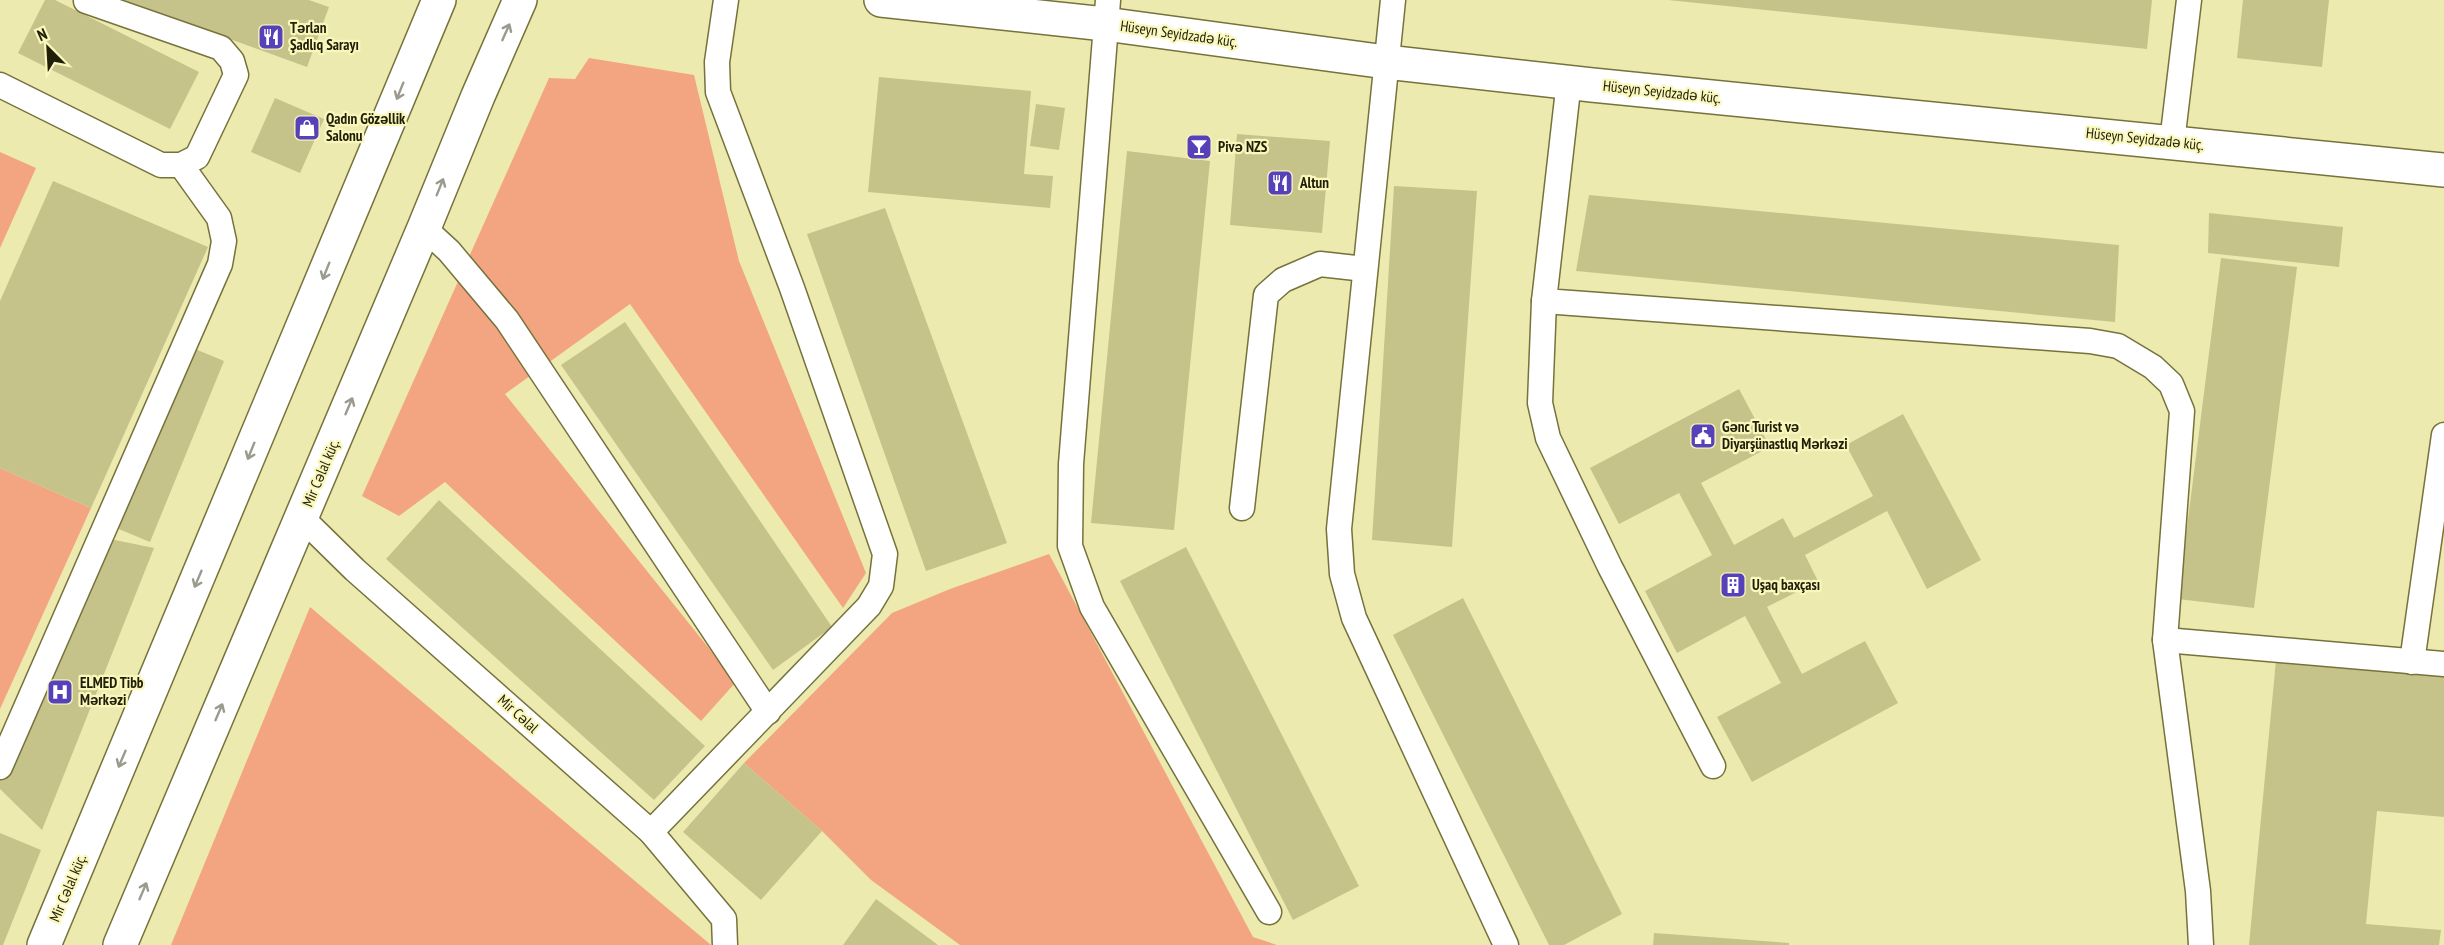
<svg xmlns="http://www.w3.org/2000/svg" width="2444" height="945" font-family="'PT Sans Narrow',sans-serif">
<rect width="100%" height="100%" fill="#edeaaf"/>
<g fill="#f3a581">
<polygon points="589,58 694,75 739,261 866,573 843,608 630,304 505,394 736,682 701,721 445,482 399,516 362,496 549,78 575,79"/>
<polygon points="0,152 36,168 0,248"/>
<polygon points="0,468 91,508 0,709"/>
<polygon points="1049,554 1253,937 1277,945 960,945 871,880 822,831 744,763 892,613 950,589"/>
<polygon points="310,607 711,945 171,945"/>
</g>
<g fill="#c6c38a">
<polygon points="45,0 55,0 199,72 170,129 18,53"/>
<polygon points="122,0 309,0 329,7 307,67"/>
<polygon points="1668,0 2152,0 2147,49"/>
<polygon points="2243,0 2329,0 2322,67 2237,58"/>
<polygon points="879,77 1031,91 1024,174 1053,176 1050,208 868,192"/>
<polygon points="275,98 324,119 300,173 251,152"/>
<polygon points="1036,104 1065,108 1059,150 1030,146"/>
<polygon points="1237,134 1330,141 1322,233 1230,225"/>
<polygon points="1127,151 1210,161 1174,530 1091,523"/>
<polygon points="53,181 208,247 91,508 0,468 0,301"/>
<polygon points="1394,186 1477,191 1452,547 1372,540"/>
<polygon points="1589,195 2119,245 2115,322 1576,271"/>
<polygon points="885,208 1007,543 926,571 807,234"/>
<polygon points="2209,213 2343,227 2339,267 2208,253"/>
<polygon points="2221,258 2297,267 2254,608 2178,599"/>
<polygon points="625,322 832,627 773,670 561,365"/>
<polygon points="188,346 224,361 150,542 114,527"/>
<polygon points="1739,389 1770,447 1701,483 1734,545 1783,518 1794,538 1873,496 1846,445 1903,414 1981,560 1927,589 1887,511 1805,555 1818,581 1767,607 1802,674 1865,641 1898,703 1752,782 1717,717 1781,683 1745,616 1677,653 1645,591 1712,555 1679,493 1619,524 1590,468"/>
<polygon points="439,500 705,746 654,800 386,559"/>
<polygon points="110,539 154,548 42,830 0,789 0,775"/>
<polygon points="1186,547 1359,886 1293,920 1120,581"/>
<polygon points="1463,598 1622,914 1564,945 1549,945 1393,635"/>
<polygon points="2276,660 2444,676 2444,817 2377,811 2366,924 2441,930 2439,945 2249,945"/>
<polygon points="744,763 822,831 761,900 683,832"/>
<polygon points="0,833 41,850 3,945 0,945"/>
<polygon points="876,899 938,945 843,945"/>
<polygon points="1654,933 1789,943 1789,945 1653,945"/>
</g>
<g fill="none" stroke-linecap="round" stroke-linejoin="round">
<g stroke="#75723b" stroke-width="27">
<g id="service">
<polyline points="1108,0 1071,464 1070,546 1092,607 1269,912"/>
<polyline points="1393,0 1339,529 1342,574 1354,618 1506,945"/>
<polyline points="1569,81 1544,301 2090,341 2118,346 2153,367 2171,384 2182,411 2165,640 2198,891 2201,945"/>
<polyline points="0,85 161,165 181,165 197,157 236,75 232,61 221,48 86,1"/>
<polyline points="2172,142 2189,0"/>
<polyline points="424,228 449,251 507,320 768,712"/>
<polyline points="1544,301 1540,403 1548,438 1610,567 1713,766"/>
<polyline points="1242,508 1266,295 1283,280 1320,264 1365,269"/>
<polyline points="302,518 355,570 651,832 724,919 725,945"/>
<polyline points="2165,640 2444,664"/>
<polyline points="2412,662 2444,435"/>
<polyline points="0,767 220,264 224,241 219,218 181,165"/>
<polyline points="651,832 869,606 881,586 885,554 792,288 718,92 717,62 726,0"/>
</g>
</g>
<g stroke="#75723b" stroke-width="36">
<g id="tertiary">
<polyline points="881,0 1105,24 1386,62 1592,85 2444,170"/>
<polyline points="44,945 439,0"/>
<polyline points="120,945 424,228 478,96 520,0"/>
</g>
</g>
<use href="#service" stroke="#fff" stroke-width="24"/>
<use href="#tertiary" stroke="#fff" stroke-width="33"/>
</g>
<defs><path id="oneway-shaft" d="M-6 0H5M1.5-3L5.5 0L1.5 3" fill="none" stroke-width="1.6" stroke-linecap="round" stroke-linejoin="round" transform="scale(1.5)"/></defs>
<g stroke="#9a9a8f">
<use href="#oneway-shaft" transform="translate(506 32) rotate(-66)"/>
<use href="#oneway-shaft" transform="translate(400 91) rotate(112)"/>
<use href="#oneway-shaft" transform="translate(440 187) rotate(-68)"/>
<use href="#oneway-shaft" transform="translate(326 271) rotate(112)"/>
<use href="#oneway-shaft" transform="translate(349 406) rotate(-67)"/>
<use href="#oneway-shaft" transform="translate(251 451) rotate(112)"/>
<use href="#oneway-shaft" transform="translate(198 579) rotate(113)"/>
<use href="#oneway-shaft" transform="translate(219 712) rotate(-67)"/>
<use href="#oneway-shaft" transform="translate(122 759) rotate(113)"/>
<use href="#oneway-shaft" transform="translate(143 891) rotate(-67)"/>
</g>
<defs>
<g id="restaurant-square" transform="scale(1.35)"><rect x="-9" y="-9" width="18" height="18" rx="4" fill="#5741b9" stroke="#faf7bc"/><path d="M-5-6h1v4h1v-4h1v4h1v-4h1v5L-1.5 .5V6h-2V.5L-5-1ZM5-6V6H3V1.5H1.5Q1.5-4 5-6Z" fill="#fff"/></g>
<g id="shop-square" transform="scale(1.35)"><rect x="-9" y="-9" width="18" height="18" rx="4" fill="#5741b9" stroke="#faf7bc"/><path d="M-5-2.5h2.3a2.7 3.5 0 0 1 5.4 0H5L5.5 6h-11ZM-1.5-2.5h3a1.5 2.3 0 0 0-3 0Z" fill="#fff"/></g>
<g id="bar-square" transform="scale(1.35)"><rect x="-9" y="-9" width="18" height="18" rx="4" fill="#5741b9" stroke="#faf7bc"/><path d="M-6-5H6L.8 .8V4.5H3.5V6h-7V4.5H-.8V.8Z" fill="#fff"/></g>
<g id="civic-square" transform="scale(1.35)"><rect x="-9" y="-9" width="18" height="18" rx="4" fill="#5741b9" stroke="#faf7bc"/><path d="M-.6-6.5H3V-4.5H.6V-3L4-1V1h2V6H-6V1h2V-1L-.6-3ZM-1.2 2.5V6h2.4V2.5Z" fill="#fff"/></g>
<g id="building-square" transform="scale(1.35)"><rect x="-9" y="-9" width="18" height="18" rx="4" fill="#5741b9" stroke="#faf7bc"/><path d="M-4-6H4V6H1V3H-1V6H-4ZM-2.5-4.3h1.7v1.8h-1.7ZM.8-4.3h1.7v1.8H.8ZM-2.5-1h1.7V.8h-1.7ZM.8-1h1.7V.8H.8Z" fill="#fff"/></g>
<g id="hospital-square" transform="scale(1.35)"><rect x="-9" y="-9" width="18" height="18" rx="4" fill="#5741b9" stroke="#faf7bc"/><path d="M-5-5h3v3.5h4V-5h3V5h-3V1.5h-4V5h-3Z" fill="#fff"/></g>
</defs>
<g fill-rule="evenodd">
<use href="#restaurant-square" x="271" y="37"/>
<use href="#shop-square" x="307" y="128"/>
<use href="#bar-square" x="1199" y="147"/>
<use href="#restaurant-square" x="1280" y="183"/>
<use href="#civic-square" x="1703" y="436"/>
<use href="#building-square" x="1733" y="585"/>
<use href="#hospital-square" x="60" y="692"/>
</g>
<g text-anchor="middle" stroke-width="4.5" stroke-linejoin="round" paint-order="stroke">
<g font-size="15" font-weight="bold" fill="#1f1e07" stroke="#faf7bc" text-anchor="start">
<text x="290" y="33">Tərlan<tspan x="290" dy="17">Şadlıq Sarayı</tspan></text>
<text x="326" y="124">Qadın Gözəllik<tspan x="326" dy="17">Salonu</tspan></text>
<text x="1218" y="152">Pivə NZS</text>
<text x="1300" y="188">Altun</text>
<text x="1722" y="432">Gənc Turist və<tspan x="1722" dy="17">Diyarşünastlıq Mərkəzi</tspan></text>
<text x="1752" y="590">Uşaq baxçası</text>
<text x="80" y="688">ELMED Tibb<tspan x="80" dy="17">Mərkəzi</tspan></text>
</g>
<g font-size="15" fill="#1f1e07" stroke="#faf7bc">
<text transform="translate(1179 34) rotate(8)" y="5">Hüseyn Seyidzadə küç.</text>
<text transform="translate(1662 92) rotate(6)" y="5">Hüseyn Seyidzadə küç.</text>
<text transform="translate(2145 139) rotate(6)" y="5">Hüseyn Seyidzadə küç.</text>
<text transform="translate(321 473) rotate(-67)" y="5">Mir Cəlal küç.</text>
<text transform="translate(518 714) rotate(42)" y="5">Mir Cəlal</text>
<text transform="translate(68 888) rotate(-67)" y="5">Mir Cəlal küç.</text>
</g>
</g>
<g transform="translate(48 48) rotate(336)" stroke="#faf7bc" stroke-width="4.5" paint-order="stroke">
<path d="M0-4.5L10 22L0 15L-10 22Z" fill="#1f1e07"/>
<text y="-9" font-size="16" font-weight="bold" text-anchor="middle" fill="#1f1e07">N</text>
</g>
</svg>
